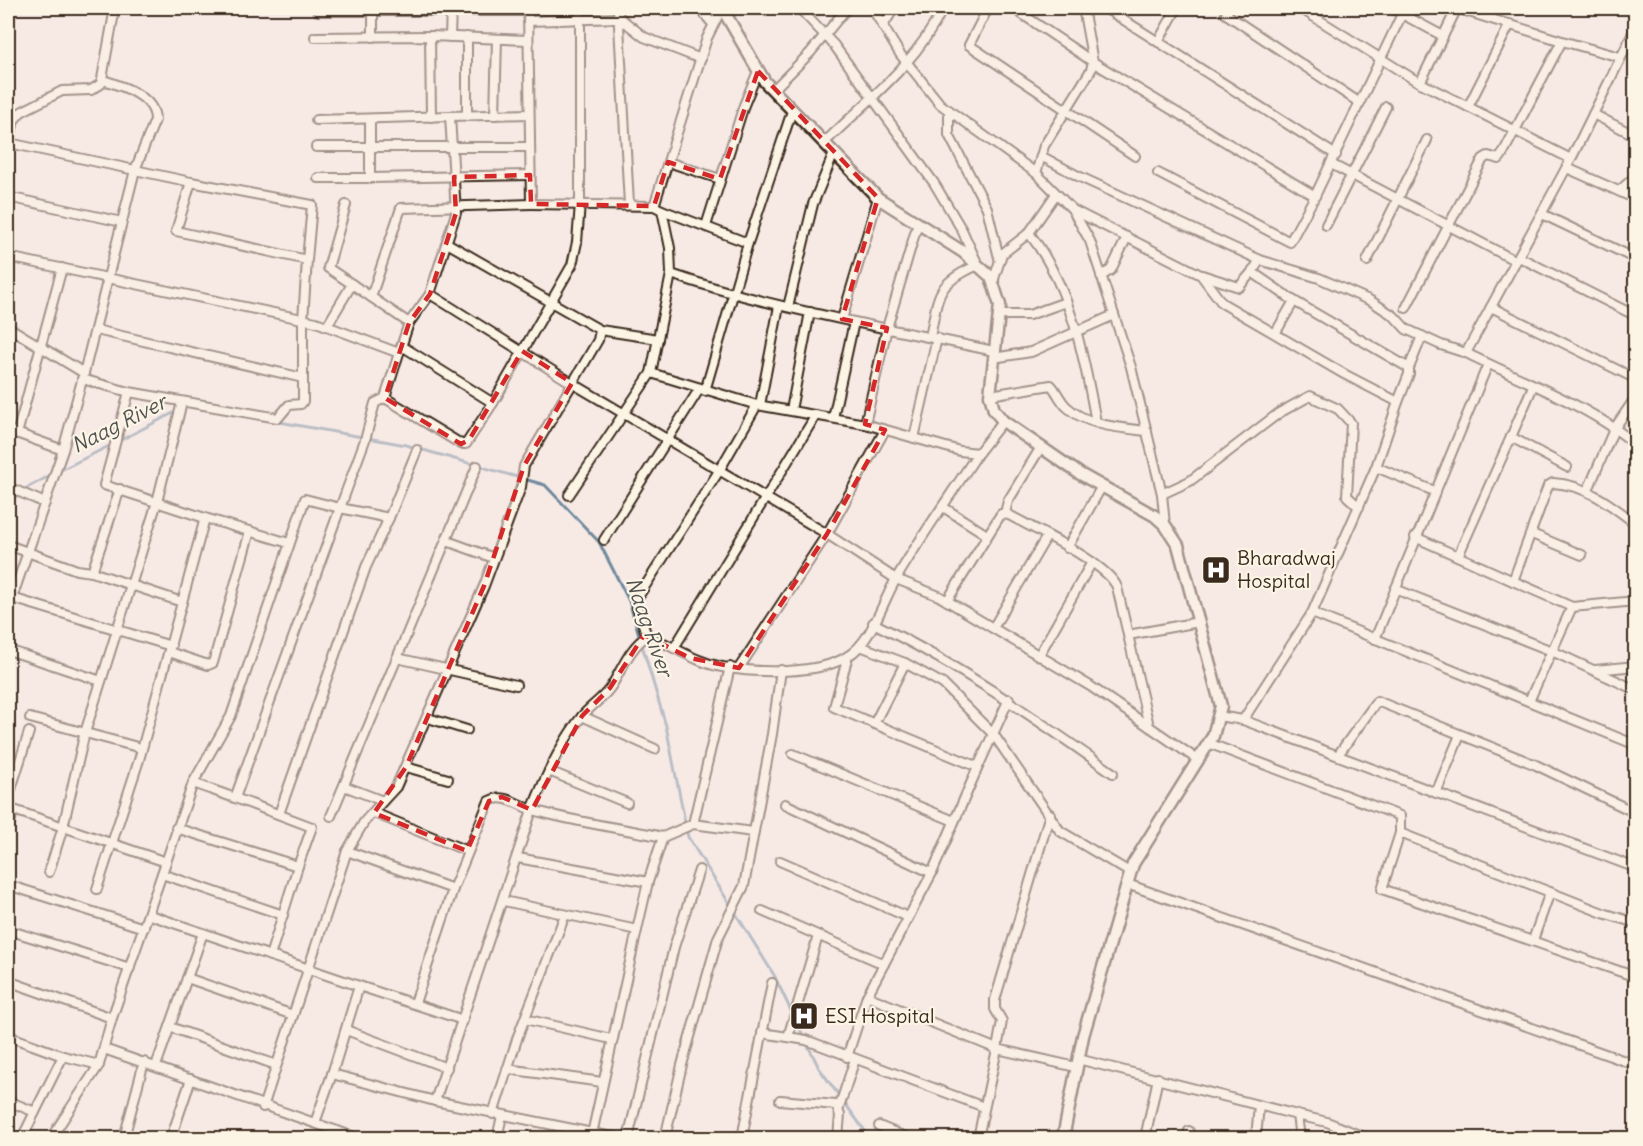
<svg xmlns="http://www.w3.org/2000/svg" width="1643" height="1146" font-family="Delius,sans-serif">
<rect width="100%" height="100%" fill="#f7eae5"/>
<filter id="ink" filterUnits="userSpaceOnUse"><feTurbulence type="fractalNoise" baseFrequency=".0167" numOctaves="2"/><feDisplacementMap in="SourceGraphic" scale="12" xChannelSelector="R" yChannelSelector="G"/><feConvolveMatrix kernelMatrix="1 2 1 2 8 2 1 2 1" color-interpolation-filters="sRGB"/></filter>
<g filter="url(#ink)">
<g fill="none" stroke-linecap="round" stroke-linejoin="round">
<g stroke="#718a9e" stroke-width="3">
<polyline points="274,421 406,445 545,485 599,542 629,601 666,726 688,837 774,975 792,1013"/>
<polyline points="119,441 177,411"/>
<polyline points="57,472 113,444"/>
<polyline points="8,498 51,475"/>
<polyline points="795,1019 819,1068 840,1097"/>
<polyline points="844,1102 870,1138"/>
</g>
<g stroke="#3b2a1e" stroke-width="12">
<g id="street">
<polyline points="373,8 373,37"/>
<path d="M528,8L531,204L654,206L662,210L670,248L671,274C775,310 885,327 993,351"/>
<polyline points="618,8 629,204"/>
<polyline points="699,8 712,23"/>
<path d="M799,8L834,45L934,183L962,230L978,265C935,284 939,294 930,337"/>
<polyline points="872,8 900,54 940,104 1036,173 1072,209 1090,241 1131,367 1162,494 1165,525"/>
<polyline points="988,8 969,45 1135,156"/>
<polyline points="1013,8 1093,62 1315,196 1402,14 1392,8"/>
<polyline points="1105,8 1336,155"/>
<polyline points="1229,8 1226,14 1360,103"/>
<path d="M1300,8L1415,80L1571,159L1466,353C1518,379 1593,407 1636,445"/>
<polyline points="1404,8 1402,14 1443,36"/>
<polyline points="318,11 528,11"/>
<polyline points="528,21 620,18 644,37 701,59"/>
<polyline points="883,26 894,8"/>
<polyline points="430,36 431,117"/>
<polyline points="315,37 430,36 528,40"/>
<polyline points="450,37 451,8"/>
<polyline points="1562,41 1620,57"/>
<polyline points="1158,42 1177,8"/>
<polyline points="1420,83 1457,8"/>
<polyline points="773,90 810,53 847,8"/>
<polyline points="1468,107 1510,24"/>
<polyline points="949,110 949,135 987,208 999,258"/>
<polyline points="1593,114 1636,136"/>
<polyline points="495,115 497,39"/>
<polyline points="450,116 529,114"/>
<polyline points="467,116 467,37"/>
<polyline points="370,119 370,178 530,175"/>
<polyline points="316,120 450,116 456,213 430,294"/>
<polyline points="9,143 14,120 21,112 62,91 91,90 101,84 115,8"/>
<path d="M824,143C867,101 917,63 943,8"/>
<polyline points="8,146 9,143 191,182"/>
<polyline points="316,147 530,147"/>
<polyline points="1041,156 1078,176 1260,260 1319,278 1371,301 1394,316 1406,329 1441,345 1466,353"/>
<polyline points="1571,159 1636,27"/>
<polyline points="668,162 720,179"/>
<polyline points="1331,164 1516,261"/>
<polyline points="1567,168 1636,199"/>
<polyline points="1036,173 1044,146 1091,70 1093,62 1083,8"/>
<polyline points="1158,173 1290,242 1315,196"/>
<polyline points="318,178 370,178"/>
<polyline points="1619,191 1636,176"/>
<polyline points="8,197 122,222"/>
<polyline points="346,205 328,268 371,297 401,208 531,204"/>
<polyline points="654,206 707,38 722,8"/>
<polyline points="662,210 748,243 792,111"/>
<polyline points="1073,210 1201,275 1222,303 1344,374 1398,402 1409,374 1409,368 1294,301 1252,272 1260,260"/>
<polyline points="1542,214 1636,259"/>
<polyline points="1326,225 1386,107"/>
<polyline points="706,226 744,105 758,71"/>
<path d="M1029,233C1071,287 1084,356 1096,422"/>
<polyline points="8,257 316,322 399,353 409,323 430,294 572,383 827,534 896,579 939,596 1090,686 1198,760"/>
<polyline points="1519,257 1636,316"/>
<polyline points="1367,261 1427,140"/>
<polyline points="1202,275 1239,287 1252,272"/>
<polyline points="1101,276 1111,270 1127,237"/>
<polyline points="993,282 1002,254 1029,233 1056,194"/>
<polyline points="371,297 409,323"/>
<polyline points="788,307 813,204 834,153"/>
<polyline points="1491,307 1636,379"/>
<polyline points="1406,308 1483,159 1488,156 1499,159 1502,155 1562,41 1456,8"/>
<polyline points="999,315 1029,315 1066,302"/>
<polyline points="842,319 878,198"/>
<polyline points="327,326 352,284"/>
<path d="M8,327L84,373L135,170L155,120C155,96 122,86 103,80"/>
<polyline points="96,330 303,378"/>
<polyline points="600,330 658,339"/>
<polyline points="1276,332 1294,301"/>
<polyline points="402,346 493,403"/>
<polyline points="993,358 1031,352 1114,315"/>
<polyline points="1409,368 1422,336"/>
<polyline points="82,379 129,392 104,485 205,518"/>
<polyline points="1533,386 1511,437 1567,467"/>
<polyline points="705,391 748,243"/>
<polyline points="129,392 278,418 289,405 301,404 303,401 303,320 307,260 176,231 191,182 312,205 307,260"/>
<path d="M990,395L1051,385C1057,391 1060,401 1067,407C1087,426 1121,428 1147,431"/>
<polyline points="385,398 461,444 466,444 493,403 572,265 577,242 580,204 580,8"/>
<polyline points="1398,402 1376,467 1312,613 1243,720 1636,868"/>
<polyline points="760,405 779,306"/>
<polyline points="791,410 810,312"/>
<polyline points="833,418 854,322"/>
<polyline points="865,424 887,328 918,223"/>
<polyline points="8,430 63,450"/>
<polyline points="17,434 62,268"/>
<polyline points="914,438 937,338"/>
<polyline points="978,453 1003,421"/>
<polyline points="1376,467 1434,491"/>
<polyline points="8,487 45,503"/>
<polyline points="120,489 92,572 182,602"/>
<polyline points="1588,490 1614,429 1636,397"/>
<polyline points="1162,494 1190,481 1279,413 1310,396 1338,409 1351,423 1347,496 1359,507"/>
<polyline points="569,495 651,373"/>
<polyline points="943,507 987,535"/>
<polyline points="1005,513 1008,501 1041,447"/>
<polyline points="389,518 417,450"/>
<polyline points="1532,534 1582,555"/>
<path d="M1415,537L1513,581L1548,486L1553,483C1587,485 1610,504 1636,524"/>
<polyline points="604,540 700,388"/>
<polyline points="447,541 494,558"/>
<polyline points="8,545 77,570 92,572"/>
<polyline points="1067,548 1102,486"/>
<polyline points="1458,556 1511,437"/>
<polyline points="1513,581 1572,607 1636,601"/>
<polyline points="1395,589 1552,651 1636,690"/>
<polyline points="12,598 171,646"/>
<path d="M947,601L1001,514L1009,515C1034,529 1107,563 1117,587L1149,726"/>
<polyline points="1312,613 1636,745"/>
<polyline points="8,623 12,598 63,450 84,373"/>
<path d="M873,623C959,665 1035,718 1113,773"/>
<polyline points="993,628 1047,536"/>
<polyline points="1128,635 1199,622"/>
<polyline points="647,636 636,604 638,597 719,471 757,405"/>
<polyline points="1375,639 1488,364"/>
<polyline points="860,646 905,663 943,684 994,735 1060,831 1131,873"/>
<polyline points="674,648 816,415"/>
<polyline points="8,650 101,681"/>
<polyline points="169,652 208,665 213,663 250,531"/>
<polyline points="1039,655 1092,562"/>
<polyline points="397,658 516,685"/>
<polyline points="730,667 693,824 753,832"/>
<polyline points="739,668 827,534 885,430"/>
<polyline points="1595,670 1636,666"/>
<polyline points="1529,701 1572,607"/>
<polyline points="582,716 655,749"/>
<polyline points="1218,716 1243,720"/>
<polyline points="30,718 141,748"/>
<polyline points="428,718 467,730"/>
<polyline points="874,724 905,663"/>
<polyline points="1208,743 1400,816 1400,833"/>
<polyline points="793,754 954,821"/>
<polyline points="1338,755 1377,701 1536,765 1636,813"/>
<polyline points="406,767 448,779"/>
<polyline points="978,767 1009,699"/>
<polyline points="549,771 627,803"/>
<polyline points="193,783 235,798 340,508 389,518 366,567 279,814"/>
<polyline points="344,786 383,801 396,787 484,586 521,487 524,466 598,340 600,330 447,243"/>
<polyline points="1436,793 1460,735"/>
<polyline points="235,798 312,827 298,866"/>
<polyline points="8,799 29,732"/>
<path d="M383,801L364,822L347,851L453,889L489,801C505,793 517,805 533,810C574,822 620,828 663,837"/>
<polyline points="785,804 932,873"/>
<polyline points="8,808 166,862 112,1018 99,1065 51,1138"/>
<polyline points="374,813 467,851"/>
<polyline points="1050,814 995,1000 995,1009 1002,1021 997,1049 1076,1067"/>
<polyline points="331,816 477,466"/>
<polyline points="8,828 14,810"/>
<polyline points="176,828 298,866 270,956"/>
<polyline points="518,858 648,882 637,930"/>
<polyline points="780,861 908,917"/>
<polyline points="166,862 193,783 231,716 305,499 340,508 365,440 375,403 385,398 399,353"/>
<polyline points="49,872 63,827 84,736 157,502 182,402"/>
<polyline points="162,874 283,915"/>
<polyline points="648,882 663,837 693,824"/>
<polyline points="1127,884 1636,1065"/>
<polyline points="8,885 144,928"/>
<polyline points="97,889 139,760 205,518 289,543"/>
<polyline points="504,901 637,930 592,1134"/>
<polyline points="762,911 884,964"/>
<polyline points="150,915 359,986"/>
<polyline points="1636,923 1603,913 1400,833 1382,889 1636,977"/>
<polyline points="8,930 130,968"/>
<polyline points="818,936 788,1037 806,1040 984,1107"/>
<polyline points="1533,940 1550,892"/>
<polyline points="187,978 293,1015"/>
<polyline points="8,981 112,1018"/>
<polyline points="867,996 997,1049 978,1138"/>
<polyline points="415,1003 453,889"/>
<polyline points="525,1019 611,1039"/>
<polyline points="170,1027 276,1065"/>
<polyline points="346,1030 447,1068"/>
<polyline points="762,1033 788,1037"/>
<polyline points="8,1036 63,1056 99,1065"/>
<polyline points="104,1049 357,1138"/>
<polyline points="847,1057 867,996 932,873 978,767 834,707 848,656"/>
<polyline points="1078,1059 1297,1115 1300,1138"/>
<polyline points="156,1066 203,933"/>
<polyline points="507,1069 602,1082"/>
<polyline points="780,1100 836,1105 840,1115 838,1138"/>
<polyline points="8,1101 35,1112"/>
<polyline points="435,1101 332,1074 359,986 463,1020"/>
<polyline points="263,1107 347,851"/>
<polyline points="839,1108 855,1059"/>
<polyline points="493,1114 518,1036 565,915"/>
<polyline points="1297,1115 1327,1122 1367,1138"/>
<polyline points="315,1123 332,1074"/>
<polyline points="879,1126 908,1138"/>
<polyline points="22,1138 63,1056"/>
<polyline points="124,1138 144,1062"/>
<polyline points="171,1138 191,1079"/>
<polyline points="415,1138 421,1138"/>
<polyline points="497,1138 502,1116"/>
<path d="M617,1138L435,1101L532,810C544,780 562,740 583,715C592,705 605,697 612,685C622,669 630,647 647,636C673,645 694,662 722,667C756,673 819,675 848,656C872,641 882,603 896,579C921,536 951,495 978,453L960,451L865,424L757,405L651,373L671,274"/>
<polyline points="628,1138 674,947 699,870"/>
<polyline points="665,1138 682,1065 718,938 744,886 772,734 781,670"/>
<polyline points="742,1138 772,983"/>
<polyline points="1145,1138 1158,1078"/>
<polyline points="1187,1138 1189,1131"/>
<polyline points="1256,1138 1259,1105"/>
</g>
</g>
<g stroke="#3b2a1e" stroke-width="15">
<polyline id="secondary" points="722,8 765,82 878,198 963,252 991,277 1000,305 990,395 994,410 1003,421 1080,474 1155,516 1165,525 1178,545 1221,706 1213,736 1133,864 1083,1036 1063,1138"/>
</g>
<use href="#street" stroke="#fcf5e5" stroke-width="8"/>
<use href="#secondary" stroke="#fcf5e5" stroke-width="10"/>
</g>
</g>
<path d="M0 0H1643V1146H0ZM758,71L878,198L842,319L887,328L865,424L885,430L827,534L739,668L690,658L644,635L610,688L582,716L532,810L502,797L489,801L467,851L374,813L406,767L484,586L524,466L572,383L522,351L469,440L461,444L385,398L409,323L430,294L456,213L454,177L530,175L531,204L654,206L668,162L720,179Z" fill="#f7eae5" fill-opacity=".55" fill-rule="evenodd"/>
<path fill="none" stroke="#d62828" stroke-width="4.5" stroke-dasharray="12 8" stroke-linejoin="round" d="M758,71L878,198L842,319L887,328L865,424L885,430L827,534L739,668L690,658L644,635L610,688L582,716L532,810L502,797L489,801L467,851L374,813L406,767L484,586L524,466L572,383L522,351L469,440L461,444L385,398L409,323L430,294L456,213L454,177L530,175L531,204L654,206L668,162L720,179Z"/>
<defs>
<g id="hospital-square" transform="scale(1.5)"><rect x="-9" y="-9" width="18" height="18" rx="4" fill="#3b2a1e" stroke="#fcf5e5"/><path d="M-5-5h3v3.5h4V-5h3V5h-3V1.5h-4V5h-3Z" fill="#fff"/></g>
</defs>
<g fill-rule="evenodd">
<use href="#hospital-square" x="1216" y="570"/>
<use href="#hospital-square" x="804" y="1016"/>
</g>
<g text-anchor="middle" stroke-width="4.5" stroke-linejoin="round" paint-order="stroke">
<g font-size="20" fill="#3b2a1e" stroke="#fcf5e5" text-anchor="start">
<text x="1237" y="565">Bharadwaj<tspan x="1237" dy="23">Hospital</tspan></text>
<text x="825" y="1023">ESI Hospital</text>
</g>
<g font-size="21" font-style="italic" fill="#525253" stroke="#fcf5e5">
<text transform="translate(119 424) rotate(-27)" y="7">Naag River</text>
<text transform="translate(649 627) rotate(71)" y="7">Naag River</text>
</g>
</g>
<rect width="1643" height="1146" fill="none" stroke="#fcf5e5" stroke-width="30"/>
<rect x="15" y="15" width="1613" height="1116" fill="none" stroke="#3b2a1e" stroke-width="2" filter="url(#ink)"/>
</svg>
